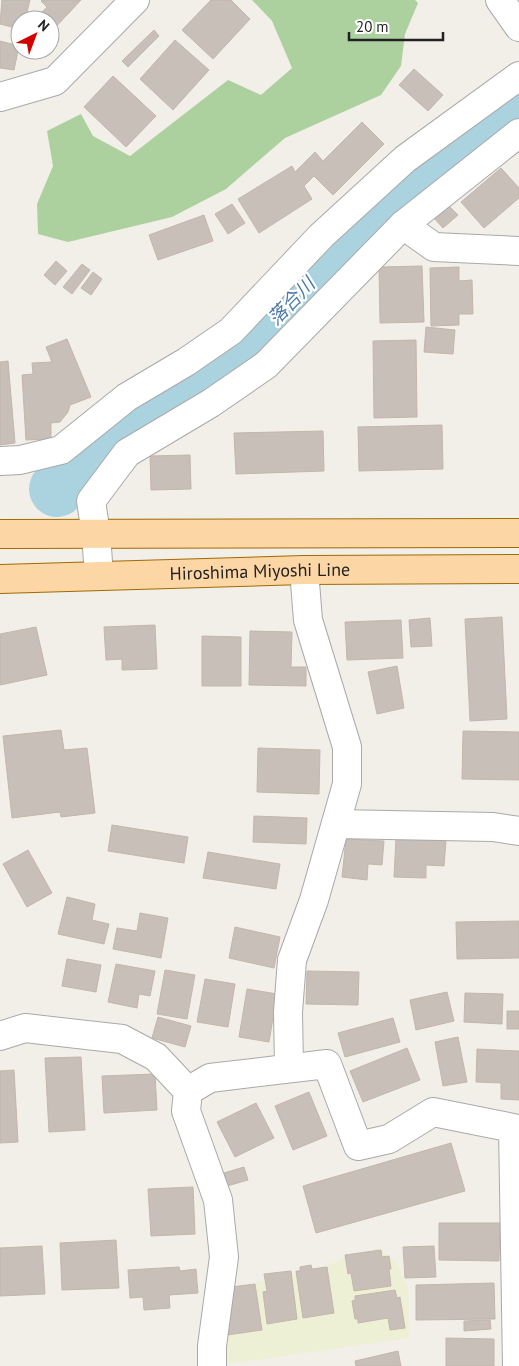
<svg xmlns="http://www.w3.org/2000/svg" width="519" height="1366" font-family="'PT Sans','Noto Sans JP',sans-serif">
<rect width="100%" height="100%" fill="#f2efe9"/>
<polygon fill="#eef0d5" points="379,1248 397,1263 408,1288 409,1338 229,1364 226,1349 231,1288 314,1269"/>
<polygon fill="#add19e" points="252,0 415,0 418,3 405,34 401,66 381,95 285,138 226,189 172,217 68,242 38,234 37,204 53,166 47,131 81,114 93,136 130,156 228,80 261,95 292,68 272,21"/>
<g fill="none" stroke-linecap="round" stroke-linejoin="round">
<polyline stroke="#aad3df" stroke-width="56" points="57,489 102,439 141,413 235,360 325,265 414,183 519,101"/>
</g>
<g fill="#c7bfb8" stroke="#c4b6ab">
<polygon points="2,0 30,0 25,20 20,20 20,29 0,24"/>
<polygon points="42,0 81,0 51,32 50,20 38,20 36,18 47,7 41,1"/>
<polygon points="211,0 231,0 250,19 213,59 182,30"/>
<polygon points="154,30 159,36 128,67 122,61"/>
<polygon points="175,40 209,70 173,110 140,79"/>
<polygon points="0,41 19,46 14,70 0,68"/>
<polygon points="414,69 443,95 428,111 399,85"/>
<polygon points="113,76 156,116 126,147 84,107"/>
<polygon points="362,122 384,144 333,195 314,176 304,186 312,199 259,233 238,199 292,166 295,172 315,152 323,161"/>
<polygon points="501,168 519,188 519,198 484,228 461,202"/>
<polygon points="232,204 245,223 228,234 215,214"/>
<polygon points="447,204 458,215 443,228 433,217"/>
<polygon points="204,215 213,241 158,260 149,235"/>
<polygon points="56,261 67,271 55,285 44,275"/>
<polygon points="82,264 90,270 72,294 63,287"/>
<polygon points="422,266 424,322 380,323 379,267"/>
<polygon points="459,267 459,281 472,280 473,314 459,314 459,325 431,326 430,268"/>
<polygon points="93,272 102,279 91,295 81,288"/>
<polygon points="426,327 455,330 453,354 424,352"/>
<polygon points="67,339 91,397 70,405 68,412 60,422 51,423 51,439 26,440 22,375 33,374 32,363 52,362 46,347"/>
<polygon points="416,340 417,417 374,418 373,341"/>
<polygon points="8,361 15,443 0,445 0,362"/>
<polygon points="442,425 443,469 359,471 358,427"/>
<polygon points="323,431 324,471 236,474 234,433"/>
<polygon points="190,455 191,489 151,490 150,456"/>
<polygon points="502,617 507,719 470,721 465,619"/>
<polygon points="430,618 432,646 411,647 409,620"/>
<polygon points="401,620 403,658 347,660 345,622"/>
<polygon points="155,625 157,669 122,670 122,659 106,660 104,627"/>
<polygon points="36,627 47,675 0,685 0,634"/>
<polygon points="250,631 292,632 291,667 306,667 306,686 249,685"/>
<polygon points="202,636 241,637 241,686 202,686"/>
<polygon points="397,666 404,708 377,714 368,672"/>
<polygon points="61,730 64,750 87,748 95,813 61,817 60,812 12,818 3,736"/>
<polygon points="463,731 519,732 519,780 462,779"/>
<polygon points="258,748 320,750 319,794 257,792"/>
<polygon points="254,816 307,818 306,844 253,842"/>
<polygon points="112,825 188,837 184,863 108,851"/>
<polygon points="396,838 446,840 444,866 426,865 426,878 394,877"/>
<polygon points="346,839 384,841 382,865 368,864 367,880 342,877"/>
<polygon points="28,850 52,893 27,907 3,864"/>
<polygon points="208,852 280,864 276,889 203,878"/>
<polygon points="67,897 95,904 92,920 109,924 104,944 58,934"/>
<polygon points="140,913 168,918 161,958 113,949 117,928 137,931"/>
<polygon points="519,921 519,958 457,959 456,922"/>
<polygon points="235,927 280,937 274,968 229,958"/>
<polygon points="67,959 101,965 96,992 62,986"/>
<polygon points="116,964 155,971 150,996 139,994 137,1008 108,1002"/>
<polygon points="165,970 195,975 187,1019 157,1014"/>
<polygon points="307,971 359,972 358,1005 306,1004"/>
<polygon points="205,979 235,984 228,1027 197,1022"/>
<polygon points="247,989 277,994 269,1042 239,1037"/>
<polygon points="447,992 454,1021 416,1030 410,1000"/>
<polygon points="465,993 503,994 502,1024 464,1022"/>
<rect x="507" y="1011" width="12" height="18"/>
<polygon points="158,1017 191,1026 185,1047 152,1038"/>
<polygon points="393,1018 400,1042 345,1057 338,1033"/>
<polygon points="458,1037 467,1082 443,1086 435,1042"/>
<polygon points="407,1048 420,1080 363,1102 350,1071"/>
<polygon points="477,1049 519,1051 519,1100 501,1099 501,1083 476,1082"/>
<polygon points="81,1057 85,1130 49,1132 45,1058"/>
<polygon points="14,1070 18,1142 0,1143 0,1071"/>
<polygon points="155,1074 157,1110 104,1113 102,1076"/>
<polygon points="309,1092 327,1136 293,1150 275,1106"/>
<polygon points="256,1103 274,1138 235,1157 217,1122"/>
<polygon points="451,1143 465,1191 316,1233 303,1186"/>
<polygon points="244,1167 248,1180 227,1186 224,1173"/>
<polygon points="193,1187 195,1234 151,1236 148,1189"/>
<polygon points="439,1223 500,1223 499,1261 439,1260"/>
<polygon points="116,1240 119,1288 62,1290 60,1243"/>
<polygon points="42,1246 45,1294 0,1296 0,1248"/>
<polygon points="434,1246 436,1277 405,1278 403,1247"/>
<polygon points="381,1250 382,1257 389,1256 391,1269 389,1269 391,1286 354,1291 351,1273 348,1274 345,1255"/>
<polygon points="311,1265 312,1269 327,1267 334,1313 303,1318 296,1271 300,1271 300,1267"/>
<polygon points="179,1267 180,1271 196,1269 198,1293 169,1295 170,1308 144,1310 143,1297 130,1298 128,1270"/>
<polygon points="291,1271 297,1319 267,1324 263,1292 267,1291 264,1274"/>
<polygon points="494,1283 495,1319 416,1320 416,1285"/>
<polygon points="255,1284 262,1330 227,1335 231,1287"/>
<polygon points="395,1290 397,1298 400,1297 405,1328 390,1330 388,1318 358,1323 358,1319 355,1319 352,1301 355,1300 355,1296"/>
<polygon points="490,1320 491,1329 464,1331 464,1321"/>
<polygon points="446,1338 494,1339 494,1366 446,1366"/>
<polygon points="398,1351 401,1366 356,1366 355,1361"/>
</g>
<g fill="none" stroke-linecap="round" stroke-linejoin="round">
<g stroke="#a9a9a9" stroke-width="30">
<g id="minor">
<polyline points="500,0 519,27"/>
<polyline points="0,97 55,81 135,0"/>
<polyline points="403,225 434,247 519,251"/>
<polyline points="0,461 20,460 61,450 127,397 186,362 231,331 321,236 405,159 519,76"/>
<polyline points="99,576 96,534 91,501 127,453 211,403 266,365 403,225 519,133"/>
<polyline points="336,824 493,827 519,831"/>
<polyline points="0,1036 25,1028 122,1039 156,1057 188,1091"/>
<polyline points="289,1068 288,1012 292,960 314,900 347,784 347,747 308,620 304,570"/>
<polyline points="212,1366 212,1346 224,1257 218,1200 186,1111 188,1091 210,1078 327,1064 358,1146 389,1139 433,1112 513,1128 517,1366"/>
</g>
</g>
<g stroke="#a06b00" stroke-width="30">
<g id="major">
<polyline points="0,534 519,533"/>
<path id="s1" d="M0,579L304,570L519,569"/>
</g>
</g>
<use href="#minor" stroke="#fff" stroke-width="28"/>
<use href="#major" stroke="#fcd6a4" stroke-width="28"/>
</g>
<g text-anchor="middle" stroke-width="4.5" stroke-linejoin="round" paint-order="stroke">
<g font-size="18" fill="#222" stroke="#fff">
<text dy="6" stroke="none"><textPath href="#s1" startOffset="260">Hiroshima Miyoshi Line</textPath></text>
</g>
<g font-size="19" font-style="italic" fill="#4a7aab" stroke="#fff">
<text transform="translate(291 301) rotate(-46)" y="7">落合川</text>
</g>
</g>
<g transform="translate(35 35) rotate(42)"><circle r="24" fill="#ffffff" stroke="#a7a7a7"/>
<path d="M0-4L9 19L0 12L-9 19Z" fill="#d40000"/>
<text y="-8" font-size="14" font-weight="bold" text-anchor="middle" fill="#222222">N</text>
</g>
<path d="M349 32v8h94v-8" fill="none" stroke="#222222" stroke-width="2.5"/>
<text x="356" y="32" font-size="15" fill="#222222" stroke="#ffffff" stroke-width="4" paint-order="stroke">20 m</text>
</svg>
